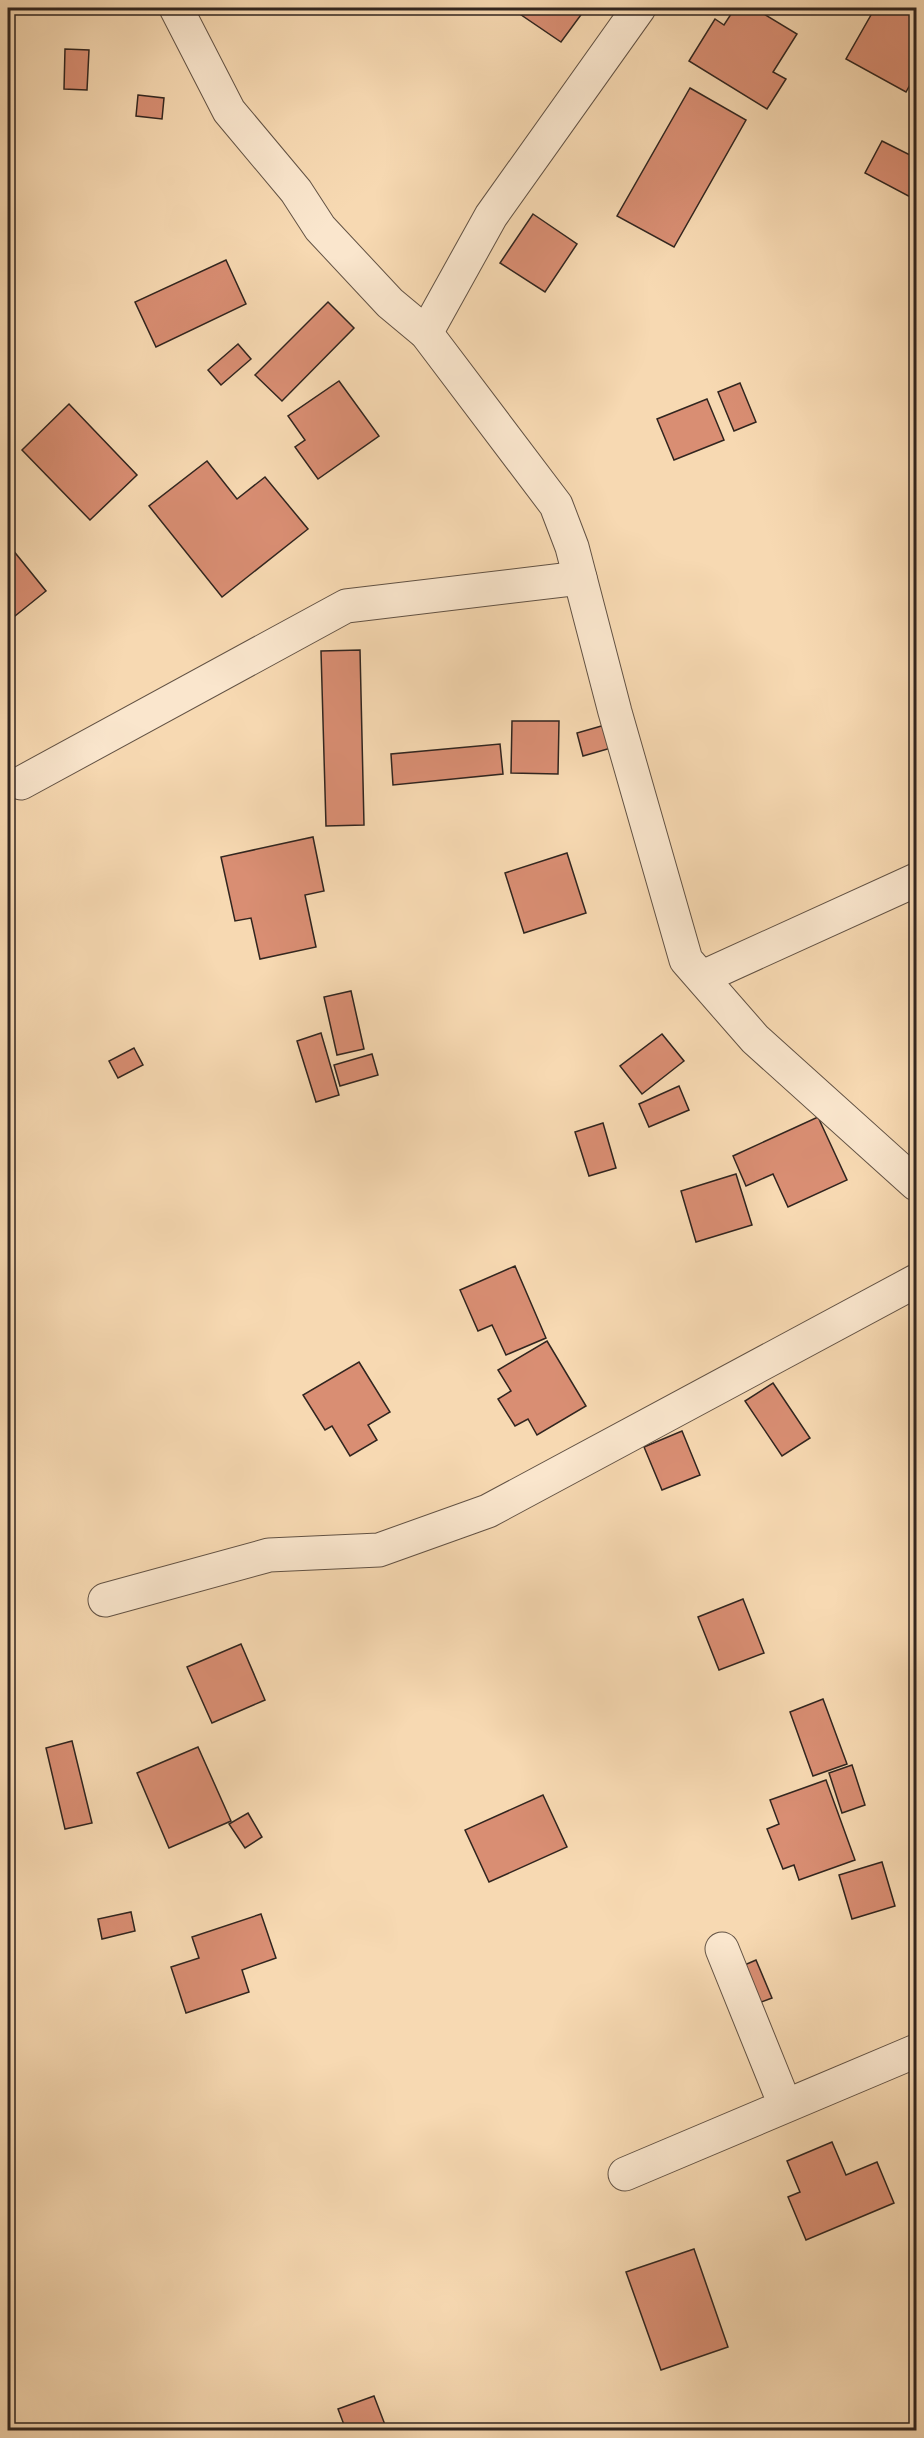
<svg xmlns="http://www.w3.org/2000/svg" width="924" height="2438" font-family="'Sorts Mill Goudy',serif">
<rect width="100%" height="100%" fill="#f7d9b2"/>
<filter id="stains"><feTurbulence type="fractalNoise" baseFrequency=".00333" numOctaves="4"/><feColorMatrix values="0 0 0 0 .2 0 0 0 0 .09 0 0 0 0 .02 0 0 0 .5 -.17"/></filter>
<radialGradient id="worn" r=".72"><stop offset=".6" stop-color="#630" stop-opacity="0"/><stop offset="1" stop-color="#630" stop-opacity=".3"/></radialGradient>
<g fill="#d98e73" stroke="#31251f" stroke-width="1.5">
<polygon points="511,8 586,8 561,42"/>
<polygon points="735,8 754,8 797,34 773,72 786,79 767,109 689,61 715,19 724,25"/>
<polygon points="875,8 912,8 916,10 916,74 906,92 846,59"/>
<polygon points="65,49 89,50 87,90 64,89"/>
<polygon points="690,88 746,120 674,247 617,216"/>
<polygon points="138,95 164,98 162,119 136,116"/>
<polygon points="882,141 916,158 916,200 865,173"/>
<polygon points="533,214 577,244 545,292 500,263"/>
<polygon points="226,260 246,304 156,347 135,302"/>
<polygon points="328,302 354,328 282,401 255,375"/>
<polygon points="238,344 251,359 221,385 208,370"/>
<polygon points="339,381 379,436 318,479 295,447 305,440 288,416"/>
<polygon points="740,383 756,422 734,431 718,392"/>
<polygon points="707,399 724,440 674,460 657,419"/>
<polygon points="69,404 137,475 90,520 22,450"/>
<polygon points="207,461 237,499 265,477 308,529 222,597 149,506"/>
<polygon points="8,544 46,591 15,616 8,607"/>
<polygon points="360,650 364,825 326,826 321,651"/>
<polygon points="512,721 559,721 558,774 511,773"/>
<polygon points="605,725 611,748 583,756 577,733"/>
<polygon points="500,744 503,774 393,785 391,754"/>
<polygon points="313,837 324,891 305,895 316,947 260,959 251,918 235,921 221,857"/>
<polygon points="567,853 586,913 524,933 505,873"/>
<polygon points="351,991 364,1049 337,1055 324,997"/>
<polygon points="321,1033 339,1095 316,1102 297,1041"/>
<polygon points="662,1034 684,1061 642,1094 620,1066"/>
<polygon points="134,1048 143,1065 118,1078 109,1061"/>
<polygon points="372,1054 378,1075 340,1086 334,1065"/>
<polygon points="679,1086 689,1110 649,1127 639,1104"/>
<polygon points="818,1117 847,1180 788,1207 773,1174 746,1186 733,1156"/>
<polygon points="603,1123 616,1168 589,1176 575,1132"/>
<polygon points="736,1174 752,1225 696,1242 681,1191"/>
<polygon points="515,1266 546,1338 506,1355 492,1325 478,1331 460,1290"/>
<polygon points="547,1341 586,1406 537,1435 528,1419 515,1426 498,1399 511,1391 498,1370"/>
<polygon points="359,1362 390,1412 368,1425 377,1440 350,1456 332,1426 325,1430 303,1395"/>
<polygon points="773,1383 810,1438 782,1456 745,1401"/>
<polygon points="682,1431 700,1475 662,1490 644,1447"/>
<polygon points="743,1599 764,1653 719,1670 698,1617"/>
<polygon points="241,1644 265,1700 212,1723 187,1667"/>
<polygon points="823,1699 847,1764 813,1776 790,1712"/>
<polygon points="72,1741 92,1823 65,1829 46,1748"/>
<polygon points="198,1747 231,1821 169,1848 137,1773"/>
<polygon points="852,1765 865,1805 842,1813 829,1773"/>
<polygon points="826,1780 855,1860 799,1880 794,1865 783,1869 767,1829 779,1824 770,1800"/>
<polygon points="543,1795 567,1847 489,1882 465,1830"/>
<polygon points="248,1813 262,1837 245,1848 229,1824"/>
<polygon points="882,1862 895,1906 852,1919 839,1875"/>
<polygon points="131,1912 135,1931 102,1939 98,1919"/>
<polygon points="261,1914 276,1958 242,1970 249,1992 186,2013 171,1967 199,1958 192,1937"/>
<polygon points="756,1960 772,1998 756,2004 740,1967"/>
<polygon points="832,2142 846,2175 877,2162 894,2203 806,2240 788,2197 800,2192 787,2161"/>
<polygon points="694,2249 728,2347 661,2370 626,2272"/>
<polygon points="374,2396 387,2430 346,2430 338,2409"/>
</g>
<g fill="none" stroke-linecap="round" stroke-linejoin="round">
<g stroke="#625244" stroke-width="35">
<g id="minor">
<polyline points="176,8 229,111 296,191 320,228 390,303 426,333 556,505 572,547 615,712 686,960 755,1039 916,1184"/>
<polyline points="426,333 491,216 639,8"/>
<polyline points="21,783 346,606 580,578"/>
<polyline points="703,977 916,880"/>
<polyline points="105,1600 269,1555 379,1550 488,1511 916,1281"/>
<polyline points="722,1949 785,2105"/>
<polyline points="625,2174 916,2051"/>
</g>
</g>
<use href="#minor" stroke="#fae6cd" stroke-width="33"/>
</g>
<rect width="924" height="2438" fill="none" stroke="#f7d9b2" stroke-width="30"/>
<rect x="9" y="9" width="906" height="2420" fill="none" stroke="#31251f" stroke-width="3"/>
<rect x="15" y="15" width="894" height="2408" fill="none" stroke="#31251f" stroke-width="1.5"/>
<rect width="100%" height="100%" filter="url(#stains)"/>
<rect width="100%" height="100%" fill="url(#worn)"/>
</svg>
